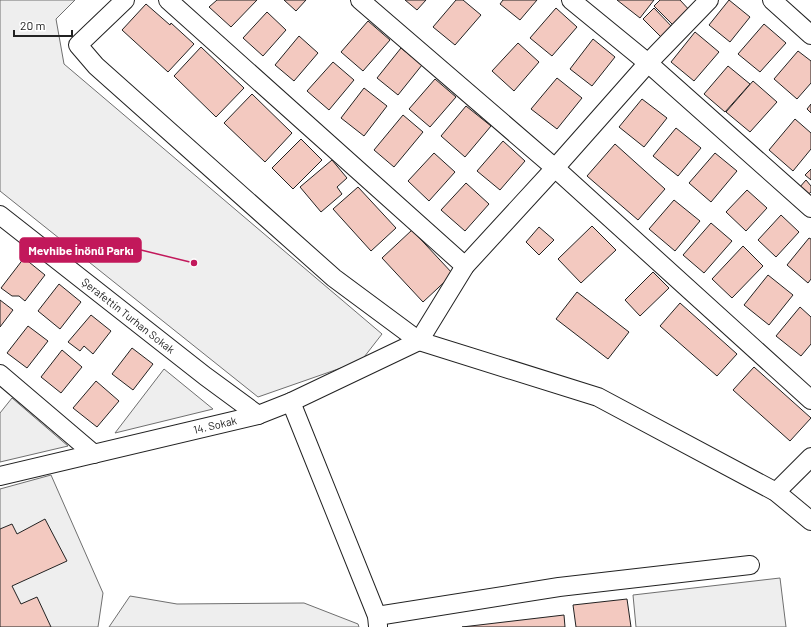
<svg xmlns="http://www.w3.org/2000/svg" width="811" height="627" font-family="Barlow,sans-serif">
<rect width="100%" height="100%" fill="#fff"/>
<g fill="#eee" stroke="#6f6f6f">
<polygon points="0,0 75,0 56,19 64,64 382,334 361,361 258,397 0,191"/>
<polygon points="164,369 213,409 115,433"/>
<polygon points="12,398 68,446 0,462 0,413"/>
<polygon points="51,475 103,593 98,627 0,627 0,489"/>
<polygon points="780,578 786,627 636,627 633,595"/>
<polygon points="130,596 177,604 304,603 358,624 359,627 109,627"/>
</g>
<g fill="#f3c9c0" stroke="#222">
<polygon points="217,0 257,0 231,27 209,7"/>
<polygon points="284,0 306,0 296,11"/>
<polygon points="405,0 426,0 417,10"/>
<polygon points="456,0 463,0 481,15 455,45 433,27"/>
<polygon points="503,0 537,0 520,20 500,4"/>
<polygon points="617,0 654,0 640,18"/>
<polygon points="660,0 680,0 692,13 676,28 654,6"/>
<polygon points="729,0 750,17 730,42 709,25"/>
<polygon points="146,4 170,25 171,23 194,44 168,72 122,30"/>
<polygon points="556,8 577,27 552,56 530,38"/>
<polygon points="654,8 675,30 664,40 643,19"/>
<polygon points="267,12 286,30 263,56 243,38"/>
<polygon points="368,21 390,40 363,71 341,52"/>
<polygon points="764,24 786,43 760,72 738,54"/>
<polygon points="695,32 719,52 694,81 671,62"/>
<polygon points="299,36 318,53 294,81 275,65"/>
<polygon points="593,39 615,57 592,86 570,69"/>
<polygon points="518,43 539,62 514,91 492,71"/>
<polygon points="201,47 244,88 216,117 174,76"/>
<polygon points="401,48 422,65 398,95 377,78"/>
<polygon points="798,51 811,61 811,83 797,99 774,79"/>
<polygon points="333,62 354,80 329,110 307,91"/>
<polygon points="728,66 750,84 725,112 704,94"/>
<polygon points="557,78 582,98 557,129 531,109"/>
<polygon points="435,79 456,97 430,127 409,109"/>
<polygon points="753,81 777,102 750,132 726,112"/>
<polygon points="364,88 387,106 364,136 341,118"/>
<polygon points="252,94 292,133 265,162 224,123"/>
<polygon points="642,99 667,118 644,147 619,127"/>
<polygon points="811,104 811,113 807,109"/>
<polygon points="466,106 491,126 465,157 441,136"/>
<polygon points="403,115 423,132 394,167 374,150"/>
<polygon points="795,119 811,133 811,149 793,171 769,150"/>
<polygon points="676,128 701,148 678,176 653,156"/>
<polygon points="301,139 322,160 293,189 272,168"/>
<polygon points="503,141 525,161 500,190 477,171"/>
<polygon points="615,144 665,189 638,220 587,176"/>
<polygon points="434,153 455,172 429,201 408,181"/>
<polygon points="715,153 737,171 711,202 689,183"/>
<polygon points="332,160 347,178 337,187 342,194 321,212 300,187"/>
<polygon points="811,169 811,180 805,175"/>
<polygon points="806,180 811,186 811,192 806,196 799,188"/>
<polygon points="466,183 489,204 465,231 441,210"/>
<polygon points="358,187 396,228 371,251 333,209"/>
<polygon points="747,190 767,208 746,231 726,212"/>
<polygon points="674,200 700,221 675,251 649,229"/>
<polygon points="781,215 799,232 776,257 758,240"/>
<polygon points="711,223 732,241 704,273 683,255"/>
<polygon points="592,226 616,250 581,283 558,259"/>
<polygon points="539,227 554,240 539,255 526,242"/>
<polygon points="412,230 453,274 423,302 382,258"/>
<polygon points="809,238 811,239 811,279 808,283 787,265"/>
<polygon points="743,246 763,266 732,298 712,279"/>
<polygon points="24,258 45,275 25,301 19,296 12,296 1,288"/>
<polygon points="653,272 669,288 640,316 625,300"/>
<polygon points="768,275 793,295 769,325 744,305"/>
<polygon points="59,284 81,302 60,329 38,311"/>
<polygon points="577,292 629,332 608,359 556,319"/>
<polygon points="0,300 13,310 0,327"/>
<polygon points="680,303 737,354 717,376 660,326"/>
<polygon points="800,307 811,317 811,344 801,356 776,336"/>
<polygon points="91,315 111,331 93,354 84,346 80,351 68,342"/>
<polygon points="28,326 48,341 27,368 7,353"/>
<polygon points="132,348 153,364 133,390 112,374"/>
<polygon points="62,350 82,367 61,393 41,377"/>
<polygon points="754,367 811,418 790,441 733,390"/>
<polygon points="96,381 119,401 97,427 73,408"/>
<polygon points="45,519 67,561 12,586 21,604 37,597 51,627 0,627 0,529 12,524 17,534"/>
<polygon points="627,599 631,627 576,627 573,605"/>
<polygon points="564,615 565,627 462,627"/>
</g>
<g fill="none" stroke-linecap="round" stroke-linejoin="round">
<g stroke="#222" stroke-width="20">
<g id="street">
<polyline points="125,0 78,45 96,66 334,278 419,341 598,397 776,492 811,521"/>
<polyline points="168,0 465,266"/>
<polyline points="360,0 555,168 811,400"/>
<polyline points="571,0 648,63 811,208"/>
<polyline points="772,0 811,35"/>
<path id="s1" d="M0,215L205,376L258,415"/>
<polyline points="419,341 465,266 555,168 648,63 709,0"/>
<polyline points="0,374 94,454"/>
<polyline points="291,402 377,616 378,626"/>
<path id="s2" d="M0,476L258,415L291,402L419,341"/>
<polyline points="776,492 811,457"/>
<polyline points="377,616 559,587 750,565"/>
</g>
</g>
<use href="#street" stroke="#fff" stroke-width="18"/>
</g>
<g text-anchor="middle" stroke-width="3" stroke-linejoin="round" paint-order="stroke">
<g font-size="11" fill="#222" stroke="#fff">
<text dy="4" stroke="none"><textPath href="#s1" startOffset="163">Şerafettin Turhan Sokak</textPath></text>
<text dy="4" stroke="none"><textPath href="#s2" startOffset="221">14. Sokak</textPath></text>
</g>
</g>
<path fill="none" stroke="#c2185b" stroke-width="1.5" d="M194 263L141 250"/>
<circle fill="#c2185b" stroke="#fff" stroke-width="1.5" cx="194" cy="263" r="4"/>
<rect fill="#c2185b" stroke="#c2185b" stroke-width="1.5" x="20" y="238" width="121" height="24" rx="4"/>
<g font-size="12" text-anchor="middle" font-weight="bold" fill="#fff">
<text x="81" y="255">Mevhibe İnönü Parkı</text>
</g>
<path d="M14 30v6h58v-6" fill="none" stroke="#222222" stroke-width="2"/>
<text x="20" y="30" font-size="12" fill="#222222" stroke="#ffffff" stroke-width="3" paint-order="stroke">20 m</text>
</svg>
